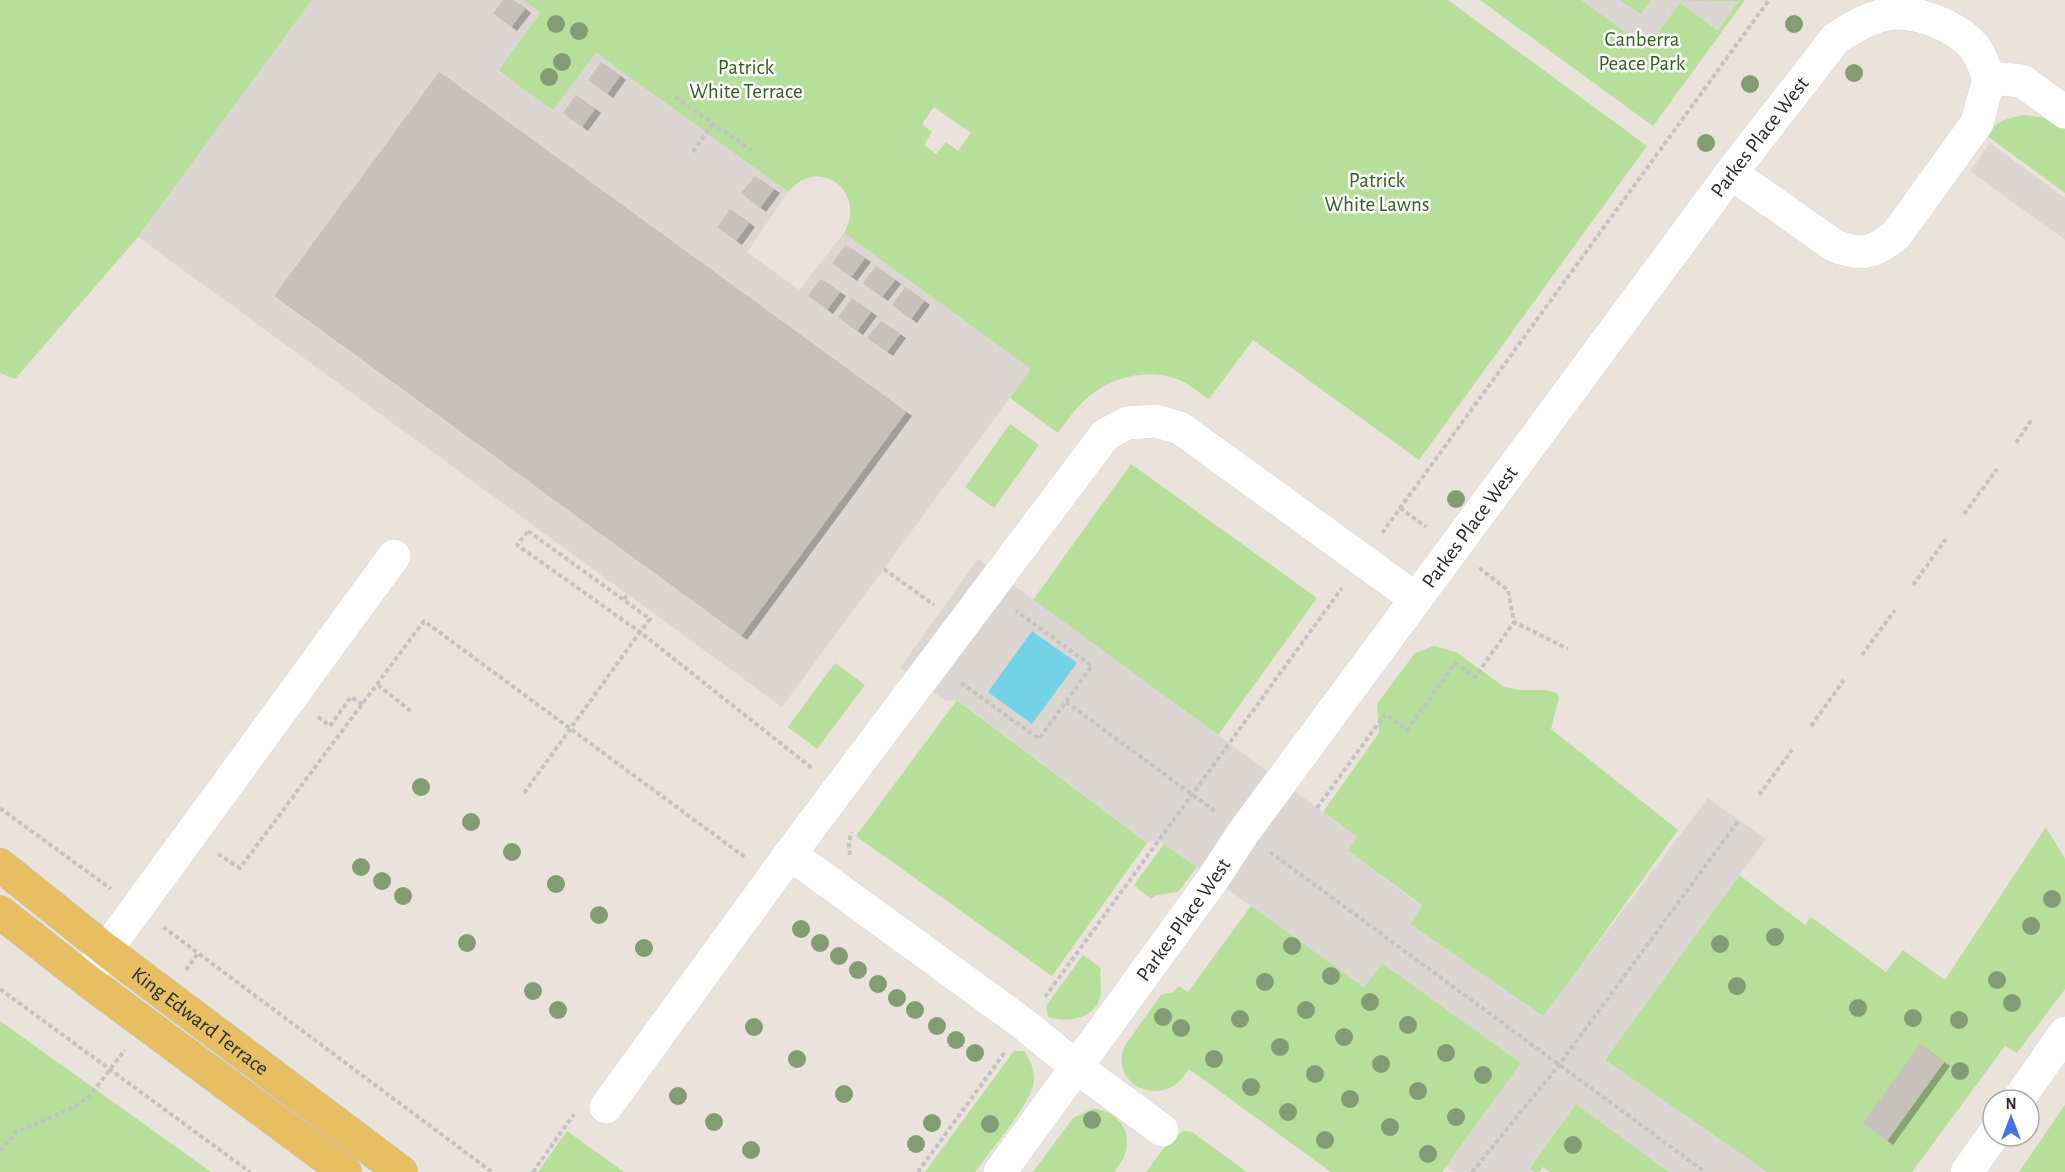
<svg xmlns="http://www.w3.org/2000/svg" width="2065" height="1172" font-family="'Alegreya Sans',sans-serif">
<defs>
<filter id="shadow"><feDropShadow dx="6" dy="4" stdDeviation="0" flood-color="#0004"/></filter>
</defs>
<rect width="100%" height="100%" fill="#eae3db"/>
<g fill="#b7de9a" fill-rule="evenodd">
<polygon points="0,0 312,0 138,237 15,379 0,373"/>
<path d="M523,0H1448L1647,146L1419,460L1253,340L1209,399C1199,393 1188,383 1177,379C1147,368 1112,377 1088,397C1076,407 1067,421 1058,433L1010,398L1030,369L844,233C868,191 818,155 788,192L596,53L553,111L498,70L540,13ZM934,107L971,133L958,151L946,142L936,154L924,145L932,132L922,124Z"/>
<polygon points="1480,0 1745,0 1653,126"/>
<path d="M2024,115L2045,118L2065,128V193L1986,135C1994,122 2010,117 2024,115Z"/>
<polygon points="1010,424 1039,445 994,508 965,487"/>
<polygon points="1131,464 1317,598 1218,735 1033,600"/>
<polygon points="1434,646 1456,652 1504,687 1520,690 1546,690 1557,693 1559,698 1551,729 1678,830 1544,1017 1410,924 1422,905 1347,850 1357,837 1323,812 1379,733 1377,704 1415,653"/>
<polygon points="835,663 865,685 817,749 788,727"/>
<polygon points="957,700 1147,843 1052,976 856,836"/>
<polygon points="2046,827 2065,859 2065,989 2017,1053 2005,1046 1912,1172 1767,1172 1605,1060 1739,875 1805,925 1811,917 1886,972 1903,950 1945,980"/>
<polygon points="1164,844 1197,867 1178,892 1156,895 1151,899 1134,885"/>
<path d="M1251,906L1364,987L1382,963L1521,1063L1442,1172H1331L1189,1069C1184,1076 1180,1082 1173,1086C1143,1103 1109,1073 1126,1044L1161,995L1173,992L1179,986L1188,992Z"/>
<path d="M1083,955L1101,968C1099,978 1103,992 1099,1001C1090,1020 1065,1023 1048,1017L1046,1006Z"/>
<polygon points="0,1021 211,1172 0,1172"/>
<path d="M1014,1051H1024C1031,1061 1036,1073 1033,1086C1028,1107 989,1152 975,1172H925Z"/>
<polygon points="1576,1104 1669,1172 1550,1172 1543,1167 1539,1172 1534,1172 1529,1169"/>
<polygon points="2065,1105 2065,1172 2019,1172"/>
<path d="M1092,1109C1114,1109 1132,1128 1126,1151C1124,1159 1119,1165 1114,1172H1033L1073,1118Z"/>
<polygon points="567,1131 624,1172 538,1172"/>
<polygon points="1183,1131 1192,1132 1247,1172 1146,1172 1171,1139"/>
</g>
<g fill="#dbd6d2" fill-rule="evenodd">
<path d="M312,0H523L540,12L498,71L553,110L596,53L624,73L788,192L747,252L799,290L844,233L1031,369L782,707L138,237ZM439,72L905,412L741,636L274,297Z"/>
<polygon points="1581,0 1620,0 1641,14 1651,0 1739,1 1718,31 1680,3 1647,48"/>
<polygon points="1990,143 2065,198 2065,240 1970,171"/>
<polygon points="978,559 1357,837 1348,851 1422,906 1410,924 1543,1016 1708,798 1766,839 1605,1060 1767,1172 1669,1172 1576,1104 1529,1168 1534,1172 1455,1172 1446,1167 1521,1063 1382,963 1364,987 1159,840 1147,843 958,700 946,701 900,668"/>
</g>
<polygon fill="#74d2e7" points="1032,631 1077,663 1032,724 988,692"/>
<g fill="#c6c1ba" filter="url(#shadow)">
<polygon points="503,0 514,0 525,9 511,27 493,13"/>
<polygon points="601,62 620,76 607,94 588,80"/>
<polygon points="439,72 906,412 741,636 274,296"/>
<polygon points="576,95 595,109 582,127 563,113"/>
<polygon points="755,176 774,189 760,208 741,193"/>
<polygon points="730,209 749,223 736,241 717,227"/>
<polygon points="846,245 865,258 851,277 832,263"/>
<polygon points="876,266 895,280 882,297 863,283"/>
<polygon points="821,279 840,292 827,310 808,296"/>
<polygon points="905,287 924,301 911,319 892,305"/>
<polygon points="852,298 871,312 857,331 838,317"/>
<polygon points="881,321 900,334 887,352 867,338"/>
<polygon points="1920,1044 1944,1062 1887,1141 1863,1123"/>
</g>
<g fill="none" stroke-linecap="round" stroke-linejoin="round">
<g stroke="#d1d5e1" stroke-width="34">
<g id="minor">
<polyline points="1989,78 2022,81 2065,112"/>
<path d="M1731,173L1835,246C1862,256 1874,253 1896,235L1977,123L1989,78"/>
<polyline points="85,979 394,556"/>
<polyline points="2018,1100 2065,1033"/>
<polyline points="606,1107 790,854"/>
<polyline points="1162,1130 1075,1066 1025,1025 790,854 1105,435 1127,423 1156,421 1180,428 1416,599"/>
<path id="s1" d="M1000,1172L1213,879L1243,833L1731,173L1836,38C1852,28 1868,18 1887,14C1915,9 1957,26 1975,48C1981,56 1985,69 1989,78"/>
<polyline points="1967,1172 1993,1135"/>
</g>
</g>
<g stroke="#c3c3c3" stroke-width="34">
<g id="major">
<path id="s2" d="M0,865L106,950L401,1172"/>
<polyline points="0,912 85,979 345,1172"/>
</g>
</g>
<g stroke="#c3c3c3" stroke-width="4" stroke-dasharray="4.5 3" stroke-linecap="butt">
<polyline points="675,97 751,150"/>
<polyline points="693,152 713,123"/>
<polyline points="2016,443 2032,419"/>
<polyline points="1400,508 1426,527"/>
<polyline points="1964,514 1997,469"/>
<polygon points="528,531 650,619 640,632 517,545"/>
<polyline points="1382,533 1769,0"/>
<polyline points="1479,568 1508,590 1514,622 1568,649"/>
<polyline points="884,569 934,605"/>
<polyline points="1913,585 1946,539"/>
<polyline points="624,599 628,594"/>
<polyline points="1862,655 1895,610"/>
<polyline points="961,683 1039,739 1092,666 1016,611"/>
<polyline points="378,685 413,713"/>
<polyline points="1066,702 1216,812"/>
<polyline points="318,717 330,726 351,697 363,705"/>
<polyline points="1811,726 1844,680"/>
<polyline points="524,793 640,632 813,769"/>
<polyline points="1759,795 1792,750"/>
<polyline points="0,808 111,889"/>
<polyline points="1317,808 1385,714 1407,730 1455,663 1475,677 1514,622"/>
<polyline points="1270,852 1705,1172"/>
<polyline points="218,854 240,868 424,621 746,858"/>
<polyline points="850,855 849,845 851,832"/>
<polyline points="163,927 492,1172"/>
<polyline points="186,970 198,953"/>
<polyline points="0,989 250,1172"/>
<polyline points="1045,997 1342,588"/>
<polyline points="0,1152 15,1133 70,1109 89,1097 125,1050"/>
<polyline points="533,1172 574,1114"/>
<polyline points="918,1172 1005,1052"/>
<polyline points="1472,1172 1559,1065 1739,820"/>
</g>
<use href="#minor" stroke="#fff" stroke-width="33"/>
<use href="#major" stroke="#e8be63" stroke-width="33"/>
</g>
<g fill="#849c73">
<circle cx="556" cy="24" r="9"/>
<circle cx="1794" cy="24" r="9"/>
<circle cx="579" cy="31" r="9"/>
<circle cx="562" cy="62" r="9"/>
<circle cx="1854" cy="73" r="9"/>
<circle cx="549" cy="77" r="9"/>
<circle cx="1750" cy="84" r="9"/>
<circle cx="1706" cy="143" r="9"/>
<circle cx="1456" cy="499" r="9"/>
<circle cx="421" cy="787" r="9"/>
<circle cx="471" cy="822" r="9"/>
<circle cx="512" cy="852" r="9"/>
<circle cx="361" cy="867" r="9"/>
<circle cx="382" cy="881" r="9"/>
<circle cx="556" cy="884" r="9"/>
<circle cx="403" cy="896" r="9"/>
<circle cx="2052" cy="899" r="9"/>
<circle cx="599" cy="915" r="9"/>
<circle cx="2031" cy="926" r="9"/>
<circle cx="801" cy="929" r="9"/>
<circle cx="1775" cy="937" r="9"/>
<circle cx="467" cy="943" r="9"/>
<circle cx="820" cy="943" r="9"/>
<circle cx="1720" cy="944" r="9"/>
<circle cx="1292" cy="946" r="9"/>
<circle cx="644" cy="948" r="9"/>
<circle cx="839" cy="956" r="9"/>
<circle cx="858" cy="970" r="9"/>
<circle cx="1331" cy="976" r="9"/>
<circle cx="1997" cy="980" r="9"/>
<circle cx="1265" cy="982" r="9"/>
<circle cx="878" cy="984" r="9"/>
<circle cx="1737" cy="986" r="9"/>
<circle cx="533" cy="991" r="9"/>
<circle cx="897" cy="998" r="9"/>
<circle cx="1370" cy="1002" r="9"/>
<circle cx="2012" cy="1003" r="9"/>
<circle cx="1858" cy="1008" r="9"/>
<circle cx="558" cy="1010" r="9"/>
<circle cx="915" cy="1010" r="9"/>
<circle cx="1306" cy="1010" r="9"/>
<circle cx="1163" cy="1017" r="9"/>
<circle cx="1913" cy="1018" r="9"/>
<circle cx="1240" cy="1019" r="9"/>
<circle cx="1959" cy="1020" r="9"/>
<circle cx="1408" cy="1025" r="9"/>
<circle cx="937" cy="1026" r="9"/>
<circle cx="754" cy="1027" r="9"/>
<circle cx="1181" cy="1028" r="9"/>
<circle cx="1344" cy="1037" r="9"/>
<circle cx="956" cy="1040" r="9"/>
<circle cx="1280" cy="1047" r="9"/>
<circle cx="975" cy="1053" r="9"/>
<circle cx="1446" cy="1053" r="9"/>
<circle cx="797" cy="1059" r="9"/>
<circle cx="1214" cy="1059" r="9"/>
<circle cx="1381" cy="1064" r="9"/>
<circle cx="1960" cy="1071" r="9"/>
<circle cx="1315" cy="1074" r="9"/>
<circle cx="1483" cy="1075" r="9"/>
<circle cx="1251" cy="1087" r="9"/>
<circle cx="1418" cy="1091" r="9"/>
<circle cx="844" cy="1094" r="9"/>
<circle cx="678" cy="1096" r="9"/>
<circle cx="1350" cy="1099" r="9"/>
<circle cx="1288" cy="1112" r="9"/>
<circle cx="1456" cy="1117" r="9"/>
<circle cx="1092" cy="1120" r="9"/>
<circle cx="714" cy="1122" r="9"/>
<circle cx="932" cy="1123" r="9"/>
<circle cx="990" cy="1124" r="9"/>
<circle cx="1390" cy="1127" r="9"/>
<circle cx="1325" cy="1140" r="9"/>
<circle cx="916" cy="1144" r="9"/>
<circle cx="1573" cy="1145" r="9"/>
<circle cx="751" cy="1150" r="9"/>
<circle cx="1428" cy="1154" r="9"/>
</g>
<g text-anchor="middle" stroke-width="5" stroke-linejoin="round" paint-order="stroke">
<g font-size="21" fill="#31611e" stroke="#fff">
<text x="1642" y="46">Canberra<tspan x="1642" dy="24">Peace Park</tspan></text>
<text x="746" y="74">Patrick<tspan x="746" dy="24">White Terrace</tspan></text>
<text x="1377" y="187">Patrick<tspan x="1377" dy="24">White Lawns</tspan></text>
</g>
<g font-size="21" fill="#292929" stroke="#fff">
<text dy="7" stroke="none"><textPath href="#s1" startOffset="1284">Parkes Place West</textPath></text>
<text dy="7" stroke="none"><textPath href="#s1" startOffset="798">Parkes Place West</textPath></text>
<text dy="7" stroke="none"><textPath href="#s1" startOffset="312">Parkes Place West</textPath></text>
<text dy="7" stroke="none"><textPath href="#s2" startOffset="254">King Edward Terrace</textPath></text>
</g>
</g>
<g transform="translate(2011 1118)"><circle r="28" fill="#ffffff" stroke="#a9a9a9" stroke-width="1.5"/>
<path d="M0-4.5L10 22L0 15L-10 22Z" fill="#4472ef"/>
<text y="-9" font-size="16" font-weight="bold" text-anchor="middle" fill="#292929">N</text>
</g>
</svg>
